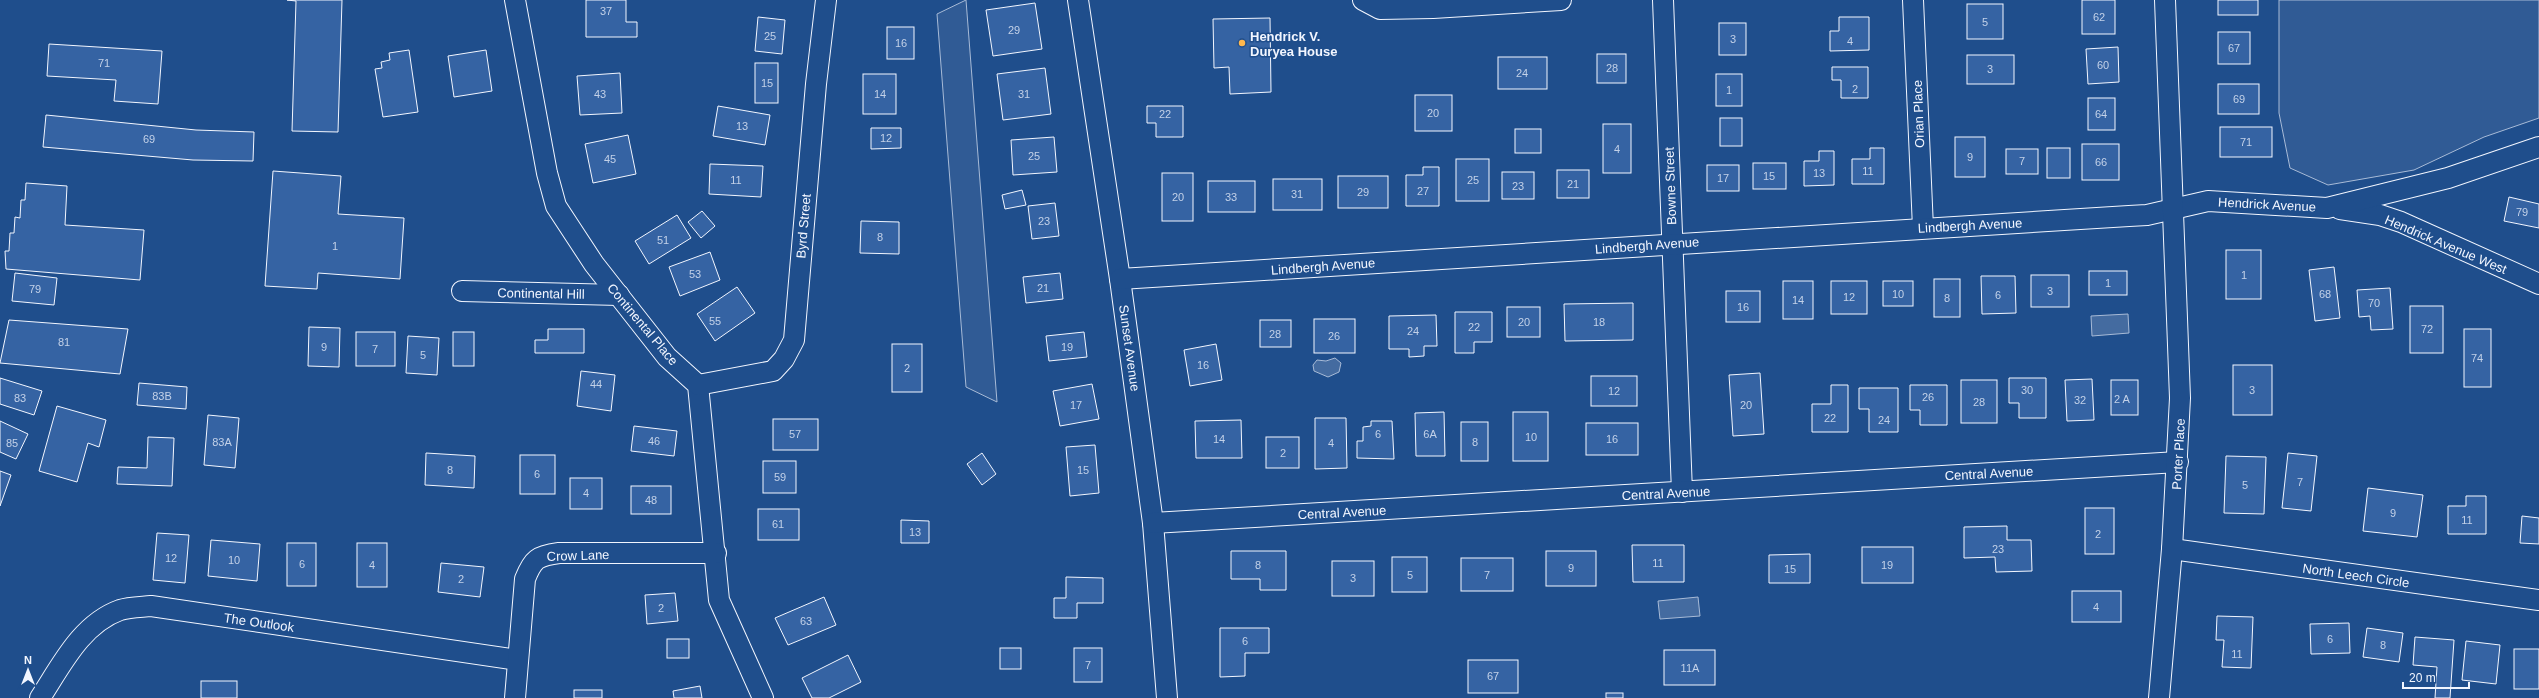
<svg xmlns="http://www.w3.org/2000/svg" width="2539" height="698" font-family="Helvetica,sans-serif">
<rect width="100%" height="100%" fill="#1f4e8c"/>
<g fill="#305b95" stroke="#a8bbd7">
<polygon points="966,0 997,402 966,387 937,14"/>
<polygon points="2279,0 2539,0 2539,118 2484,137 2414,170 2328,185 2290,168 2279,113"/>
</g>
<g fill="#446ba0" stroke="#a8bbd7">
<polygon points="2128,314 2129,333 2092,336 2091,316"/>
<polygon points="1335,358 1341,363 1339,372 1328,377 1314,371 1313,365 1317,360 1326,361"/>
<polygon points="1698,597 1700,616 1660,619 1658,601"/>
</g>
<g fill="#3563a3" stroke="#f2f6ff">
<polygon points="287,0 342,0 338,132 292,131 296,1"/>
<polygon points="586,0 626,0 626,22 637,22 637,37 586,37"/>
<rect x="2082" y="0" width="33" height="34"/>
<rect x="2218" y="0" width="40" height="15"/>
<polygon points="1035,3 1042,49 993,56 986,10"/>
<rect x="1967" y="4" width="36" height="35"/>
<polygon points="758,17 785,20 782,54 755,51"/>
<polygon points="1839,17 1869,17 1869,50 1830,51 1830,31 1839,31"/>
<polygon points="1270,18 1271,92 1230,94 1229,67 1214,68 1213,19"/>
<rect x="1719" y="23" width="27" height="32"/>
<rect x="887" y="27" width="27" height="32"/>
<rect x="2218" y="32" width="32" height="32"/>
<polygon points="49,44 162,51 158,104 114,101 116,80 47,76"/>
<polygon points="2118,47 2119,82 2088,84 2086,49"/>
<polygon points="409,50 418,112 383,117 375,69 382,68 381,62 390,60 389,53"/>
<polygon points="486,50 492,91 454,97 448,56"/>
<rect x="1597" y="54" width="29" height="29"/>
<rect x="1967" y="55" width="47" height="29"/>
<rect x="1498" y="57" width="49" height="32"/>
<rect x="755" y="63" width="23" height="40"/>
<polygon points="1832,67 1868,67 1868,98 1841,98 1841,80 1832,80"/>
<polygon points="1045,68 1051,114 1003,120 997,74"/>
<polygon points="620,73 622,113 580,115 577,76"/>
<rect x="863" y="74" width="33" height="40"/>
<rect x="1716" y="74" width="26" height="32"/>
<rect x="2218" y="84" width="41" height="30"/>
<rect x="1415" y="95" width="37" height="36"/>
<rect x="2088" y="98" width="27" height="32"/>
<polygon points="718,106 770,115 765,145 713,136"/>
<polygon points="1147,106 1183,106 1183,137 1156,137 1156,123 1147,123"/>
<polygon points="46,115 196,130 254,132 253,161 193,160 43,147"/>
<rect x="1720" y="118" width="22" height="28"/>
<rect x="1603" y="124" width="28" height="49"/>
<rect x="2220" y="127" width="52" height="30"/>
<polygon points="871,128 901,128 901,148 871,149"/>
<rect x="1515" y="129" width="26" height="24"/>
<polygon points="628,135 636,174 593,183 585,144"/>
<polygon points="1054,137 1057,172 1013,175 1011,140"/>
<rect x="1955" y="137" width="30" height="40"/>
<rect x="2082" y="144" width="37" height="36"/>
<polygon points="1870,148 1884,148 1884,184 1852,184 1852,159 1870,159"/>
<rect x="2047" y="148" width="23" height="30"/>
<rect x="2006" y="149" width="32" height="25"/>
<polygon points="1819,151 1834,151 1834,185 1804,186 1804,161 1819,161"/>
<rect x="1456" y="159" width="33" height="42"/>
<rect x="1753" y="163" width="33" height="26"/>
<polygon points="710,164 763,166 761,197 709,194"/>
<rect x="1707" y="165" width="32" height="26"/>
<polygon points="1423,167 1439,167 1439,206 1406,206 1406,175 1423,175"/>
<rect x="1557" y="170" width="32" height="28"/>
<polygon points="273,171 341,176 338,214 404,218 400,279 318,273 317,289 265,286"/>
<rect x="1502" y="172" width="32" height="27"/>
<rect x="1162" y="173" width="31" height="48"/>
<rect x="1338" y="176" width="50" height="32"/>
<rect x="1273" y="179" width="49" height="31"/>
<rect x="1208" y="181" width="47" height="31"/>
<polygon points="26,183 67,186 65,225 144,230 140,280 6,269 5,251 9,251 10,233 14,233 15,217 20,218 21,200 25,200"/>
<polygon points="1022,190 1026,205 1005,209 1002,195"/>
<polygon points="2509,197 2539,204 2539,228 2504,221"/>
<polygon points="1055,203 1059,236 1032,239 1028,206"/>
<polygon points="702,211 715,226 701,238 688,222"/>
<polygon points="677,215 691,238 649,264 635,241"/>
<polygon points="861,221 899,222 899,254 860,253"/>
<rect x="2226" y="250" width="35" height="49"/>
<polygon points="710,252 720,280 680,296 669,267"/>
<polygon points="2334,267 2340,318 2315,321 2309,270"/>
<rect x="2089" y="271" width="38" height="24"/>
<polygon points="15,273 57,278 54,305 12,301"/>
<polygon points="1060,273 1063,299 1026,303 1023,277"/>
<rect x="2031" y="275" width="38" height="32"/>
<polygon points="1981,276 2015,276 2016,313 1982,314"/>
<rect x="1934" y="279" width="26" height="38"/>
<rect x="1783" y="281" width="30" height="38"/>
<rect x="1831" y="281" width="36" height="33"/>
<rect x="1883" y="281" width="30" height="25"/>
<polygon points="737,287 755,313 715,341 697,314"/>
<polygon points="2390,288 2393,329 2371,330 2370,316 2359,317 2357,290"/>
<rect x="1726" y="291" width="34" height="31"/>
<polygon points="1633,303 1633,340 1565,341 1564,304"/>
<rect x="2410" y="306" width="33" height="47"/>
<rect x="1507" y="307" width="33" height="30"/>
<polygon points="1455,312 1492,312 1492,342 1474,342 1474,353 1455,353"/>
<polygon points="1436,315 1437,346 1424,346 1424,356 1409,357 1409,349 1389,349 1389,316"/>
<rect x="1314" y="319" width="41" height="34"/>
<polygon points="9,320 128,329 120,374 0,363"/>
<rect x="1260" y="320" width="31" height="27"/>
<polygon points="309,327 340,328 339,367 308,366"/>
<polygon points="548,329 584,329 584,353 535,353 535,340 548,340"/>
<rect x="2464" y="329" width="27" height="58"/>
<rect x="356" y="332" width="39" height="34"/>
<rect x="453" y="332" width="21" height="34"/>
<polygon points="1084,332 1087,357 1049,361 1046,336"/>
<polygon points="408,336 439,338 437,375 406,373"/>
<rect x="892" y="344" width="30" height="48"/>
<polygon points="1216,344 1222,380 1190,386 1184,350"/>
<rect x="2233" y="365" width="39" height="50"/>
<polygon points="581,371 615,375 611,411 577,406"/>
<polygon points="1760,373 1764,434 1733,436 1729,375"/>
<rect x="1591" y="376" width="46" height="30"/>
<polygon points="0,378 42,391 34,415 0,404"/>
<polygon points="2009,378 2046,378 2046,418 2019,418 2019,403 2009,403"/>
<polygon points="2092,379 2094,420 2067,421 2065,380"/>
<rect x="1961" y="380" width="36" height="43"/>
<rect x="2111" y="380" width="27" height="35"/>
<polygon points="139,383 187,387 186,409 137,405"/>
<polygon points="1092,384 1099,419 1060,426 1053,391"/>
<polygon points="1831,385 1848,385 1848,432 1812,432 1812,404 1831,404"/>
<polygon points="1910,385 1947,385 1947,425 1920,425 1920,410 1910,410"/>
<polygon points="1859,388 1898,388 1898,432 1869,432 1869,409 1859,409"/>
<polygon points="57,406 106,420 99,447 88,443 77,482 39,471"/>
<polygon points="1444,412 1445,456 1416,456 1415,413"/>
<rect x="1513" y="412" width="35" height="49"/>
<polygon points="208,415 239,418 235,468 204,465"/>
<polygon points="1315,418 1346,418 1347,468 1315,469"/>
<rect x="773" y="419" width="45" height="31"/>
<polygon points="1241,420 1242,458 1196,458 1195,421"/>
<polygon points="0,421 28,434 16,459 0,452"/>
<polygon points="1371,421 1392,421 1394,459 1357,458 1357,441 1363,441 1363,427 1371,426"/>
<rect x="1461" y="422" width="27" height="39"/>
<rect x="1586" y="423" width="52" height="32"/>
<polygon points="634,426 677,431 674,456 631,451"/>
<polygon points="148,437 174,438 172,486 117,484 118,467 147,468"/>
<rect x="1266" y="437" width="33" height="31"/>
<polygon points="1095,445 1099,493 1070,496 1066,447"/>
<polygon points="426,453 475,456 474,488 425,485"/>
<polygon points="982,453 996,474 982,485 967,464"/>
<polygon points="2288,453 2317,456 2311,511 2282,508"/>
<rect x="520" y="455" width="35" height="39"/>
<polygon points="2226,456 2266,457 2264,514 2224,513"/>
<rect x="763" y="461" width="33" height="32"/>
<polygon points="0,471 11,475 0,506"/>
<rect x="570" y="478" width="32" height="31"/>
<rect x="631" y="486" width="40" height="28"/>
<polygon points="2368,488 2423,495 2417,537 2363,531"/>
<polygon points="2466,496 2486,496 2486,534 2448,534 2448,506 2466,506"/>
<rect x="2085" y="508" width="29" height="46"/>
<rect x="758" y="509" width="41" height="31"/>
<polygon points="2522,516 2539,518 2539,544 2520,543"/>
<polygon points="901,520 929,521 929,543 901,543"/>
<polygon points="2007,526 2007,540 2031,540 2032,571 1996,572 1995,557 1964,558 1964,527"/>
<polygon points="157,533 189,535 185,583 153,580"/>
<polygon points="211,540 260,544 257,581 208,576"/>
<rect x="287" y="543" width="29" height="43"/>
<rect x="357" y="543" width="30" height="44"/>
<polygon points="1632,545 1684,545 1684,582 1633,582"/>
<rect x="1862" y="547" width="51" height="36"/>
<polygon points="1231,551 1286,551 1286,590 1260,590 1260,579 1231,579"/>
<rect x="1546" y="551" width="50" height="35"/>
<polygon points="1810,554 1810,583 1769,583 1769,555"/>
<rect x="1392" y="557" width="35" height="35"/>
<rect x="1461" y="558" width="52" height="33"/>
<rect x="1332" y="561" width="42" height="35"/>
<polygon points="441,563 484,567 480,597 438,592"/>
<polygon points="1066,577 1103,578 1103,603 1077,603 1077,618 1054,618 1054,598 1066,598"/>
<rect x="2072" y="591" width="49" height="31"/>
<polygon points="675,593 678,621 647,624 645,595"/>
<polygon points="824,597 836,625 788,645 775,618"/>
<polygon points="2217,616 2253,617 2251,668 2222,667 2224,640 2216,640"/>
<polygon points="2349,623 2350,653 2311,654 2310,624"/>
<polygon points="1220,628 1269,628 1269,653 1245,653 1245,676 1220,677"/>
<polygon points="2367,628 2403,633 2399,662 2363,657"/>
<polygon points="2415,637 2454,640 2450,698 2435,698 2437,667 2413,665"/>
<rect x="667" y="639" width="22" height="19"/>
<polygon points="2466,641 2500,645 2496,684 2462,680"/>
<rect x="1000" y="648" width="21" height="21"/>
<rect x="1074" y="648" width="28" height="34"/>
<rect x="2514" y="649" width="25" height="40"/>
<rect x="1664" y="650" width="51" height="35"/>
<polygon points="848,655 861,682 829,698 812,698 802,678"/>
<rect x="1468" y="660" width="50" height="33"/>
<rect x="201" y="681" width="36" height="17"/>
<polygon points="700,686 702,698 674,698 673,691"/>
<rect x="574" y="690" width="28" height="8"/>
<rect x="1606" y="693" width="17" height="5"/>
</g>
<g fill="none" stroke-linecap="round" stroke-linejoin="round">
<g stroke="#f2f6ff" stroke-width="22">
<g id="minor">
<polyline points="515,0 547,173 556,206 594,264 667,357 698,385 719,600 763,698"/>
<polyline points="1078,0 1120,279 1153,523 1167,698"/>
<polyline points="1363,0 1380,9 1433,8 1561,0"/>
<polyline points="1663,0 1682,492"/>
<polyline points="1913,0 1923,228"/>
<polyline points="2340,209 2380,215 2401,222 2539,284"/>
<polyline points="1120,279 2129,216 2147,215 2208,201 2327,208 2448,178 2539,147"/>
<polyline points="462,291 619,295"/>
<polyline points="698,385 773,371 784,359 794,340 816,84 826,0"/>
<polyline points="1153,523 2178,462"/>
<polyline points="2172,549 2539,600"/>
<path d="M40,698C61,666 81,624 120,610C129,607 141,607 151,606L518,660"/>
<path d="M515,698L525,579C533,559 537,556 559,553H716"/>
<polyline points="2159,698 2172,549 2180,398 2165,0"/>
</g>
</g>
<use href="#minor" stroke="#1f4e8c" stroke-width="20"/>
</g>
<circle fill="#ffb74d" stroke="#1f4e8c" stroke-width="1.5" cx="1242" cy="43" r="4"/>
<g text-anchor="middle" stroke-width="3" stroke-linejoin="round" paint-order="stroke">
<g font-size="11" fill="#c3d1e8">
<text x="606" y="15">37</text>
<text x="2099" y="21">62</text>
<text x="1985" y="26">5</text>
<text x="1014" y="34">29</text>
<text x="770" y="40">25</text>
<text x="1733" y="43">3</text>
<text x="1850" y="45">4</text>
<text x="901" y="47">16</text>
<text x="2234" y="52">67</text>
<text x="104" y="67">71</text>
<text x="2103" y="69">60</text>
<text x="1612" y="72">28</text>
<text x="1990" y="73">3</text>
<text x="1522" y="77">24</text>
<text x="767" y="87">15</text>
<text x="1855" y="93">2</text>
<text x="1729" y="94">1</text>
<text x="600" y="98">43</text>
<text x="880" y="98">14</text>
<text x="1024" y="98">31</text>
<text x="2239" y="103">69</text>
<text x="1433" y="117">20</text>
<text x="1165" y="118">22</text>
<text x="2101" y="118">64</text>
<text x="742" y="130">13</text>
<text x="886" y="142">12</text>
<text x="149" y="143">69</text>
<text x="2246" y="146">71</text>
<text x="1617" y="153">4</text>
<text x="1034" y="160">25</text>
<text x="1970" y="161">9</text>
<text x="610" y="163">45</text>
<text x="2022" y="165">7</text>
<text x="2101" y="166">66</text>
<text x="1868" y="175">11</text>
<text x="1819" y="177">13</text>
<text x="1769" y="180">15</text>
<text x="1723" y="182">17</text>
<text x="736" y="184">11</text>
<text x="1473" y="184">25</text>
<text x="1573" y="188">21</text>
<text x="1518" y="190">23</text>
<text x="1423" y="195">27</text>
<text x="1363" y="196">29</text>
<text x="1297" y="198">31</text>
<text x="1178" y="201">20</text>
<text x="1231" y="201">33</text>
<text x="2522" y="216">79</text>
<text x="1044" y="225">23</text>
<text x="880" y="241">8</text>
<text x="663" y="244">51</text>
<text x="335" y="250">1</text>
<text x="695" y="278">53</text>
<text x="2244" y="279">1</text>
<text x="2108" y="287">1</text>
<text x="1043" y="292">21</text>
<text x="35" y="293">79</text>
<text x="2050" y="295">3</text>
<text x="1898" y="298">10</text>
<text x="2325" y="298">68</text>
<text x="1998" y="299">6</text>
<text x="1849" y="301">12</text>
<text x="1947" y="302">8</text>
<text x="1798" y="304">14</text>
<text x="2374" y="307">70</text>
<text x="1743" y="311">16</text>
<text x="715" y="325">55</text>
<text x="1524" y="326">20</text>
<text x="1599" y="326">18</text>
<text x="1474" y="331">22</text>
<text x="2427" y="333">72</text>
<text x="1413" y="335">24</text>
<text x="1275" y="338">28</text>
<text x="1334" y="340">26</text>
<text x="64" y="346">81</text>
<text x="324" y="351">9</text>
<text x="1067" y="351">19</text>
<text x="375" y="353">7</text>
<text x="423" y="359">5</text>
<text x="2477" y="362">74</text>
<text x="1203" y="369">16</text>
<text x="907" y="372">2</text>
<text x="596" y="388">44</text>
<text x="2027" y="394">30</text>
<text x="2252" y="394">3</text>
<text x="1614" y="395">12</text>
<text x="162" y="400">83B</text>
<text x="1928" y="401">26</text>
<text x="20" y="402">83</text>
<text x="2122" y="403">2 A</text>
<text x="2080" y="404">32</text>
<text x="1979" y="406">28</text>
<text x="1076" y="409">17</text>
<text x="1746" y="409">20</text>
<text x="1830" y="422">22</text>
<text x="1884" y="424">24</text>
<text x="795" y="438">57</text>
<text x="1378" y="438">6</text>
<text x="1430" y="438">6A</text>
<text x="1531" y="441">10</text>
<text x="1219" y="443">14</text>
<text x="1612" y="443">16</text>
<text x="654" y="445">46</text>
<text x="222" y="446">83A</text>
<text x="1475" y="446">8</text>
<text x="12" y="447">85</text>
<text x="1331" y="447">4</text>
<text x="1283" y="457">2</text>
<text x="450" y="474">8</text>
<text x="1083" y="474">15</text>
<text x="537" y="478">6</text>
<text x="780" y="481">59</text>
<text x="2300" y="486">7</text>
<text x="2245" y="489">5</text>
<text x="586" y="497">4</text>
<text x="651" y="504">48</text>
<text x="2393" y="517">9</text>
<text x="2467" y="524">11</text>
<text x="778" y="528">61</text>
<text x="915" y="536">13</text>
<text x="2098" y="538">2</text>
<text x="1998" y="553">23</text>
<text x="171" y="562">12</text>
<text x="234" y="564">10</text>
<text x="1658" y="567">11</text>
<text x="302" y="568">6</text>
<text x="372" y="569">4</text>
<text x="1258" y="569">8</text>
<text x="1887" y="569">19</text>
<text x="1571" y="572">9</text>
<text x="1790" y="573">15</text>
<text x="1410" y="579">5</text>
<text x="1487" y="579">7</text>
<text x="1353" y="582">3</text>
<text x="461" y="583">2</text>
<text x="2096" y="611">4</text>
<text x="661" y="612">2</text>
<text x="806" y="625">63</text>
<text x="2330" y="643">6</text>
<text x="1245" y="645">6</text>
<text x="2383" y="649">8</text>
<text x="2237" y="658">11</text>
<text x="1088" y="669">7</text>
<text x="1690" y="672">11A</text>
<text x="1493" y="680">67</text>
</g>
<g font-size="13" font-weight="bold" fill="#f2f6ff" stroke="#1f4e8c" text-anchor="start">
<text x="1250" y="41">Hendrick V.<tspan x="1250" dy="15">Duryea House</tspan></text>
</g>
<g font-size="13" fill="#f2f6ff" stroke="#1f4e8c">
<text transform="translate(1918 114) rotate(-92)" y="5">Orian Place</text>
<text transform="translate(1670 186) rotate(-92)" y="5">Bowne Street</text>
<text transform="translate(2267 204) rotate(3)" y="5">Hendrick Avenue</text>
<text transform="translate(1970 225) rotate(-3)" y="5">Lindbergh Avenue</text>
<text transform="translate(803 226) rotate(-85)" y="5">Byrd Street</text>
<text transform="translate(2446 244) rotate(23)" y="5">Hendrick Avenue West</text>
<text transform="translate(1647 245) rotate(-4)" y="5">Lindbergh Avenue</text>
<text transform="translate(1323 266) rotate(-4)" y="5">Lindbergh Avenue</text>
<text transform="translate(541 293) rotate(1)" y="5">Continental Hill</text>
<text transform="translate(643 324) rotate(50)" y="5">Continental Place</text>
<text transform="translate(1130 348) rotate(82)" y="5">Sunset Avenue</text>
<text transform="translate(2178 454) rotate(-87)" y="5">Porter Place</text>
<text transform="translate(1989 473) rotate(-3)" y="5">Central Avenue</text>
<text transform="translate(1666 493) rotate(-3)" y="5">Central Avenue</text>
<text transform="translate(1342 512) rotate(-3)" y="5">Central Avenue</text>
<text transform="translate(578 555) rotate(-2)" y="5">Crow Lane</text>
<text transform="translate(2356 575) rotate(8)" y="5">North Leech Circle</text>
<text transform="translate(259 622) rotate(8)" y="5">The Outlook</text>
</g>
</g>
<g transform="translate(28 670)" stroke="#1f4e8c" stroke-width="3" paint-order="stroke">
<path d="M0-3L7 15L0 10L-7 15Z" fill="#f2f6ff"/>
<text y="-6" font-size="11" font-weight="bold" text-anchor="middle" fill="#f2f6ff">N</text>
</g>
<path d="M2403 682v6h66v-6" fill="none" stroke="#f2f6ff" stroke-width="2"/>
<text x="2409" y="682" font-size="12" fill="#f2f6ff" stroke="#1f4e8c" stroke-width="3" paint-order="stroke">20 m</text>
</svg>
